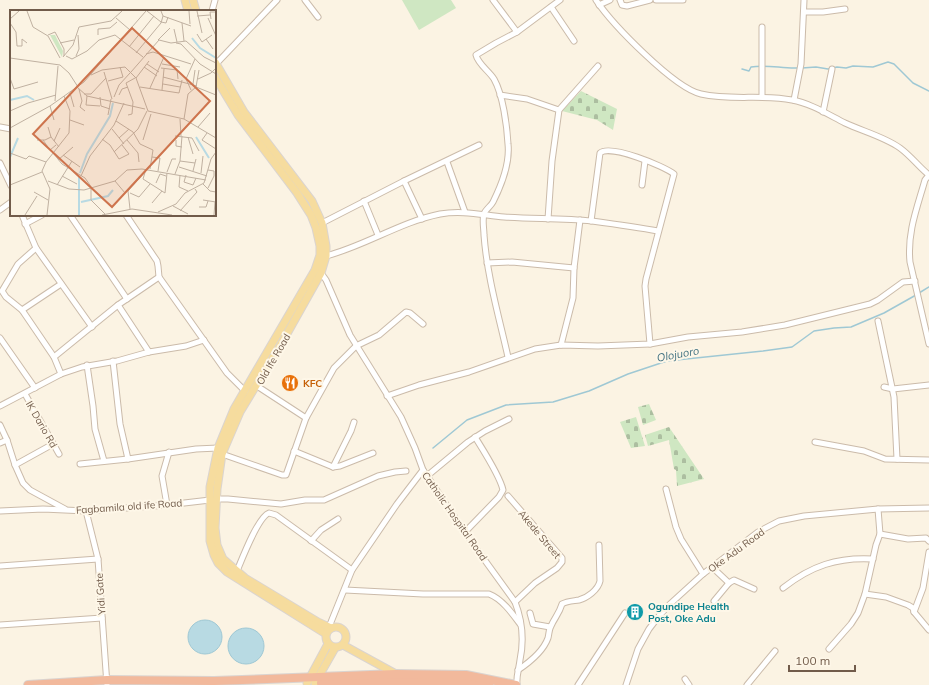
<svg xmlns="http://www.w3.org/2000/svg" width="929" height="685" font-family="Mulish,sans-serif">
<defs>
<pattern id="cemetery-stones" width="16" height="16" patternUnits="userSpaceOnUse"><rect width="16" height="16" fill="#cfe7c2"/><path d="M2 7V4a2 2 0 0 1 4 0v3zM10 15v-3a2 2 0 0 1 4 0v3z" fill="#acbea0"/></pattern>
</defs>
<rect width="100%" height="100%" fill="#fbf3e3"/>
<g fill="url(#cemetery-stones)">
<polygon points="581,91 617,109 613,130 597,120 562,111"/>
<polygon points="649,404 656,420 643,425 638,407"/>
<polygon points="636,417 645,446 631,448 620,422"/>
<polygon points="669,427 704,479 677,486 676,470 674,469 669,440 648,446 645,435"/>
</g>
<polygon fill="#cfe7c2" points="402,0 451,0 456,8 419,30"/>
<g fill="#b8dae3" stroke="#9fc8d4">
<circle cx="205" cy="637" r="17"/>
<circle cx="246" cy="646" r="18"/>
</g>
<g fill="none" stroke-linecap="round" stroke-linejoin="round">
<g stroke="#9fc8d4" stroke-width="1.5">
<polyline points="802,68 816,67 828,69 837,67 846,68 853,66 873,67 888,62 894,64 913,83 929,91"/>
<path d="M742,69L749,71L751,67C767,64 783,69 798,68"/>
<polyline points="919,293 929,287"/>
<polyline points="433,448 467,420 506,405 553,402 589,391 628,374 667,361 763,351 792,347 814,331 834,328 851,327 884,313 916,295"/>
</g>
<g stroke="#cbbbaa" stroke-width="7">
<g id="minor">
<polyline points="305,0 318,17"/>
<polyline points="493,0 517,32"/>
<path d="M596,0C612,24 674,88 701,94C731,101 762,94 792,100C810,103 829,115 845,123C862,131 885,137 900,148C911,156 919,167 929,175L925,180C917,208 907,233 910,262L929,344"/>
<polyline points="620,0 622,5 627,6 650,0"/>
<polyline points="656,0 683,0"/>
<polyline points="599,5 610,0"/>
<polyline points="551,7 574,41"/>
<polyline points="212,11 215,0"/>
<polyline points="804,12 823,12 845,9"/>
<polyline points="762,27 762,97"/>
<polyline points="216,64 277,0"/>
<polyline points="500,95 527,99 559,110"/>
<polyline points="794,100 801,64 804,0"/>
<polyline points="823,112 832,69"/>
<polyline points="0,127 11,129"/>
<polyline points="447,162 465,212"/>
<polyline points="0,163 11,186"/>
<polyline points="404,181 422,219"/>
<polyline points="642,185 645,161"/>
<polyline points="364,201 378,235"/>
<polyline points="0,210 11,202"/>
<polyline points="22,215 36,248 92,327"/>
<polyline points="70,215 127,299"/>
<polyline points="126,215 157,261 158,266 159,277 227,373 245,391"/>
<polyline points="548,219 552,161 559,110 598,66"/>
<path d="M591,221L600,153C610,144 664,166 674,174L646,279L645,286L650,344"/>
<polyline points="322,223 404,181 479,145"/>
<polyline points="25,224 42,215"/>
<polyline points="36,248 18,264 2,291 6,297 22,310 54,357 61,374"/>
<path d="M326,256C365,246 400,222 440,214C462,210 482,215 504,217C533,219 563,218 592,221C614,224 636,227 658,231"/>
<polyline points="487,263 512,262 574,268"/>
<path d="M321,273L326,280L350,335L401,417L415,448L423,470L468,537L515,602C522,620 524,641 520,660C519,669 516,676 517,685"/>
<polyline points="118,305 149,352"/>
<polyline points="22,310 61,284"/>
<polyline points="878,321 894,397 897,459"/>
<polyline points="0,338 35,388"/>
<polyline points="561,345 573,298 574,268 580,220"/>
<polyline points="54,357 118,305 159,277"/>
<path d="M508,357C499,317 487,276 484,235C484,229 482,220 484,214C485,210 491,206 493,202C501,186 510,162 508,144C507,126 503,95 494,79C489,71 478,64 476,55L496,43L517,32L560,0"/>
<polyline points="113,361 120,424 128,459"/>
<polyline points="87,365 93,406 95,429 104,461"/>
<polyline points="257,386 306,418"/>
<polyline points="884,387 893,389 929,385"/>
<polyline points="25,394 59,454"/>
<polyline points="387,396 419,385 469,372 535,349 561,345 598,346 650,344 688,337 742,332 785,325 870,304 878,300 903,282 915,281"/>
<polyline points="0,406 61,374 82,367 117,361 149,352 186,346 204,340"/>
<polyline points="0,425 7,440 15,465 23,483 30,490 65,509"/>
<polyline points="815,442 864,451 885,459 929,460"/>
<polyline points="0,443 7,440"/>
<polyline points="294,451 333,467 340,466 373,453"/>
<polyline points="222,454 282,475 286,475 306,418 334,368 356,346 379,335 406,312 410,313 423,324"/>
<polyline points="80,464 128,459 196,449 218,448"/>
<polyline points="15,465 53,444"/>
<polyline points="333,467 351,431 354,422"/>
<polyline points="427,476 468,442 485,431 509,419"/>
<polyline points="666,489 676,527 681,539 703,574"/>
<polyline points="508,496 562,558 562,562 557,568 535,583 515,602"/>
<polyline points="216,499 228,499 281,504 305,500 324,500 378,476 395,472 406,471"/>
<polyline points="167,505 162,476 169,452"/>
<polyline points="0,511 43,509 86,511 167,505 210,500"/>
<polyline points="86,511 98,559 107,685"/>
<path d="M465,532L499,497L503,490C500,476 483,450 475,437"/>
<polyline points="880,534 908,539 926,538 929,541"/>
<polyline points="311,541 321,530 338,519"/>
<polyline points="0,566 98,559"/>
<polyline points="712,567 729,583"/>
<path d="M237,571C242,559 258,517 269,513L276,515L352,570"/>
<path d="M783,588C811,566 837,557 873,559"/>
<path d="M345,590L423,594H489C502,599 512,613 520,624"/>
<polyline points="865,594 886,597 908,605 913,608 914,612 929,630"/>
<polyline points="714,601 729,583 734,580 754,589"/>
<polyline points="914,612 923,588 929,552"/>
<polyline points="530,613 533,624 550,627"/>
<polyline points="0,625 102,618"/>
<polyline points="329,627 352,570 397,504 423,470"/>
<polyline points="829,649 851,624 858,613 865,594 876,545 880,534 878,509"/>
<path d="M518,670C530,662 543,652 548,638C549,634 549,629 551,626C555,617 559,614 562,604C567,601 573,601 579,600C587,598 598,590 600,581L599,545"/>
<polyline points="685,679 689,685"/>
<polyline points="578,685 625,613"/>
<polyline points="626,685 638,649 649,629 659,616 670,604 703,574 758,532 779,521 804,516 878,509 929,508"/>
<polyline points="747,685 775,651"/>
</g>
</g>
<g stroke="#dad4d0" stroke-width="9">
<g id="major">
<polyline points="185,0 188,11"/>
<polyline points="193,0 196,11"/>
<polyline points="215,62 244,112 312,201 322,223 326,246 326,256 321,273 280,346 240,412 222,454 217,489 215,528 217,545 223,559 245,578 318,622 331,628"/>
<polyline points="215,77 238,115 297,193 311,215 316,228 320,246 320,255 315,270 234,409 218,448 210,487 210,541 214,555 218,563 227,572 326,634"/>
<circle cx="336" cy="637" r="10"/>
<polyline points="343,645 396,674"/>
<polyline points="307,683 328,644"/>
<polyline points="315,683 335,648"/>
</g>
</g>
<g stroke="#dad4d0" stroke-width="10">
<g id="highway">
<polyline points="321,683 397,681 458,682 489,685"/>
<polyline points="28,685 107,680 214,681 396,674 466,675 516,685"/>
</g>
</g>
<use href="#minor" stroke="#fff" stroke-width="5"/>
<use href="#major" stroke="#f6dc9e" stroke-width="7"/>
<use href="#highway" stroke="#f2b99c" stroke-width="8"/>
</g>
<defs>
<g id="restaurant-disc" transform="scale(0.9)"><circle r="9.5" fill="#e8710a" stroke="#fef7e8"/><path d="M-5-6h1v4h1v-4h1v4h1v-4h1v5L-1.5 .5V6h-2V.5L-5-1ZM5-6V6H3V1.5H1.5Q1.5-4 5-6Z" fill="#fff"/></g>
<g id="building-disc" transform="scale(0.9)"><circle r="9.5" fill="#0f9aa8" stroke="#fef7e8"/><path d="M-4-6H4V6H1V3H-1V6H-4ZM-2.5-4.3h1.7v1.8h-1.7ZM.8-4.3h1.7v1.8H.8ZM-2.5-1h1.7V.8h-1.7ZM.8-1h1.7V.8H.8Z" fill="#fff"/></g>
</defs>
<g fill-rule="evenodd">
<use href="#restaurant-disc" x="290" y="383"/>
<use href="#building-disc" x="635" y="612"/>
</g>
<g text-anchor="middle" stroke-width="4" stroke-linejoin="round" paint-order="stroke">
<g font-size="10" fill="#715b4a" stroke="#fef7e8">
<text transform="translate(273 359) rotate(-60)" y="4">Old Ife Road</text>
<text transform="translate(42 424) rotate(60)" y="4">IK Dario Rd</text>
<text transform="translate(129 506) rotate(-4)" y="4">Fagbamila old ife Road</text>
<text transform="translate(455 516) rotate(55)" y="4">Catholic Hospital Road</text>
<text transform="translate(540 534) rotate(50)" y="4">Akede Street</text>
<text transform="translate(736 550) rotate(-36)" y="4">Oke Adu Road</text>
<text transform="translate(100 594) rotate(-94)" y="4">Yidi Gate</text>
</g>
<g font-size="10" font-weight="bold" fill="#c56008" stroke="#fef7e8" text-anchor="start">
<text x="303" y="387">KFC</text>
</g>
<g font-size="10" font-weight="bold" fill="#0d838f" stroke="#fef7e8" text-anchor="start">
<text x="648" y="610">Ogundipe Health<tspan x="648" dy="12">Post, Oke Adu</tspan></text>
</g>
<g font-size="11" font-style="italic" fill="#467584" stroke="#fef7e8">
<text transform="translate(678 354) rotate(-10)" y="4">Olojuoro</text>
</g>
</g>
<g transform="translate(10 10)">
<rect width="206" height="206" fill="#fbf3e3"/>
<path d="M40,25H45L53,41L52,47Z" fill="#cfe7c2"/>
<path fill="none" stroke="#b8dae3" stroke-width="2" d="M182,28L190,38L206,48M0,90L17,86L24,90M186,127L199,148M0,147L8,128M70,163L77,144L100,106L103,93M69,166V205M71,192L98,186L103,180"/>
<path fill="none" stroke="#c0b1a1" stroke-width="1" d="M17,1L23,17L38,26M137,1L151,12L156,13L158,7M179,1L180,14M187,1L192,23M153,6L181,16M187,6L200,5M106,8L120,20M198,8L206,26M0,9L9,1M201,9L200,2H206M0,13L6,22L7,36H12V29L17,33M172,13L174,31M164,19L167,32M187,24L192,32L202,25M38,25L45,22L54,39V46M88,25V19L100,18L107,12M38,26L50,48M196,29L203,39M148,30L160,18M50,33L64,30M166,33L171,34L190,54L206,64M119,37L144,6M126,43L151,13L153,6L151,1M136,44L143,42L181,54M56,46L62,49L77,41L89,30L105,25L133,47M66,46L69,39L68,25M53,47L63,35L69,17L101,11L112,1M0,48L50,55L59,63L68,77M137,54L149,62M152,54L170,57M134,57L147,66M151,58L167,60L168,69M94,62L102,89M121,62L149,30L161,33L176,31L194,47L206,53M81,65L92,60L115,57L126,68L138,101L174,109L206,128M153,67L187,76M0,68L4,79L28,72M126,68L139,51M188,69L201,63L206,58M98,71L113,67L110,57M153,74L170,77M183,74L185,60M67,77L77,86L135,99M130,77L169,83L172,70M186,77L206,85M140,78L154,47M69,79L72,91L70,97L75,101M152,80L154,59M181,80L176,69L185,49M60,83L64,97M74,84H81L96,68M109,85L112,79L118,77M77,86L76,95L90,96M90,87L91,96L100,99M104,87L109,75L120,63M45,91L48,56M40,96L44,110M0,101L18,93L46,85M98,105L101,89M118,105L122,104L123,92L116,73L125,68M170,109L171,126M174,109L178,84L186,77L189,60M60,110L74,115M106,111L123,122L130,134L143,140L140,159M38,117L41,127L49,137M188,117L200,103M0,118L40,96L74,72L136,1M102,119L114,134M197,123L192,130L206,139M165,126L182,128L189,141M178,127L183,144M109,128L119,119M92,129L100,135L109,149L119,144L112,135M27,130H35L41,127M33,130L40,140L46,135M117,130L128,143L129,152M133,130L141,104M166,130V136L172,137M44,131L50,118M104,142L128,119L137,101M0,143L16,149L19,146L36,152M43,143L52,154L75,168L82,178M53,145L70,157M142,147L150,148L148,161M48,150L63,137M170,151L185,153M169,157L197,166M136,159L133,169L155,183L157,163M183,161L186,149M157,162L162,149H166M191,163L193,146M165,164L170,151L172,126M170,165L169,177L178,181M176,165L174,172L183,175L186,168M52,166L67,174M71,166L80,146L104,115L114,93M38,171L59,179L74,180L105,171L117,160L132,159L196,170M105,171L115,183M146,173L150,164L156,166M193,174L200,181L206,182M0,175L32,162M47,175L62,151M198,178L204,166V161L198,160M81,179V190L95,204M24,182L38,190M120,183L129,187L140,174M193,190L206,192M142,193L152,181M163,196L178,204M189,197H196L198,191M120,199L118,181L135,162M170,201L187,182L185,179M148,202L166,194L175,183L194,173L201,149L206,142M15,205L27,186M37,205L40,179L32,161L36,152L59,123L60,101L54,86M92,205L122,199L162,205M204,205L205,192"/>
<path fill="#ce744d" fill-opacity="0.15" stroke="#ce744d" stroke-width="2" d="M122,18L200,91L102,197L23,124Z"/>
<rect width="206" height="206" fill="none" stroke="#715b4a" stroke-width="2"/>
</g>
<path d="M789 665v6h66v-6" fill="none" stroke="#715b4a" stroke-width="2"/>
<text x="795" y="665" font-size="12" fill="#715b4a" stroke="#fef7e8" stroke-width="3" paint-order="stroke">100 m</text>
</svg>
